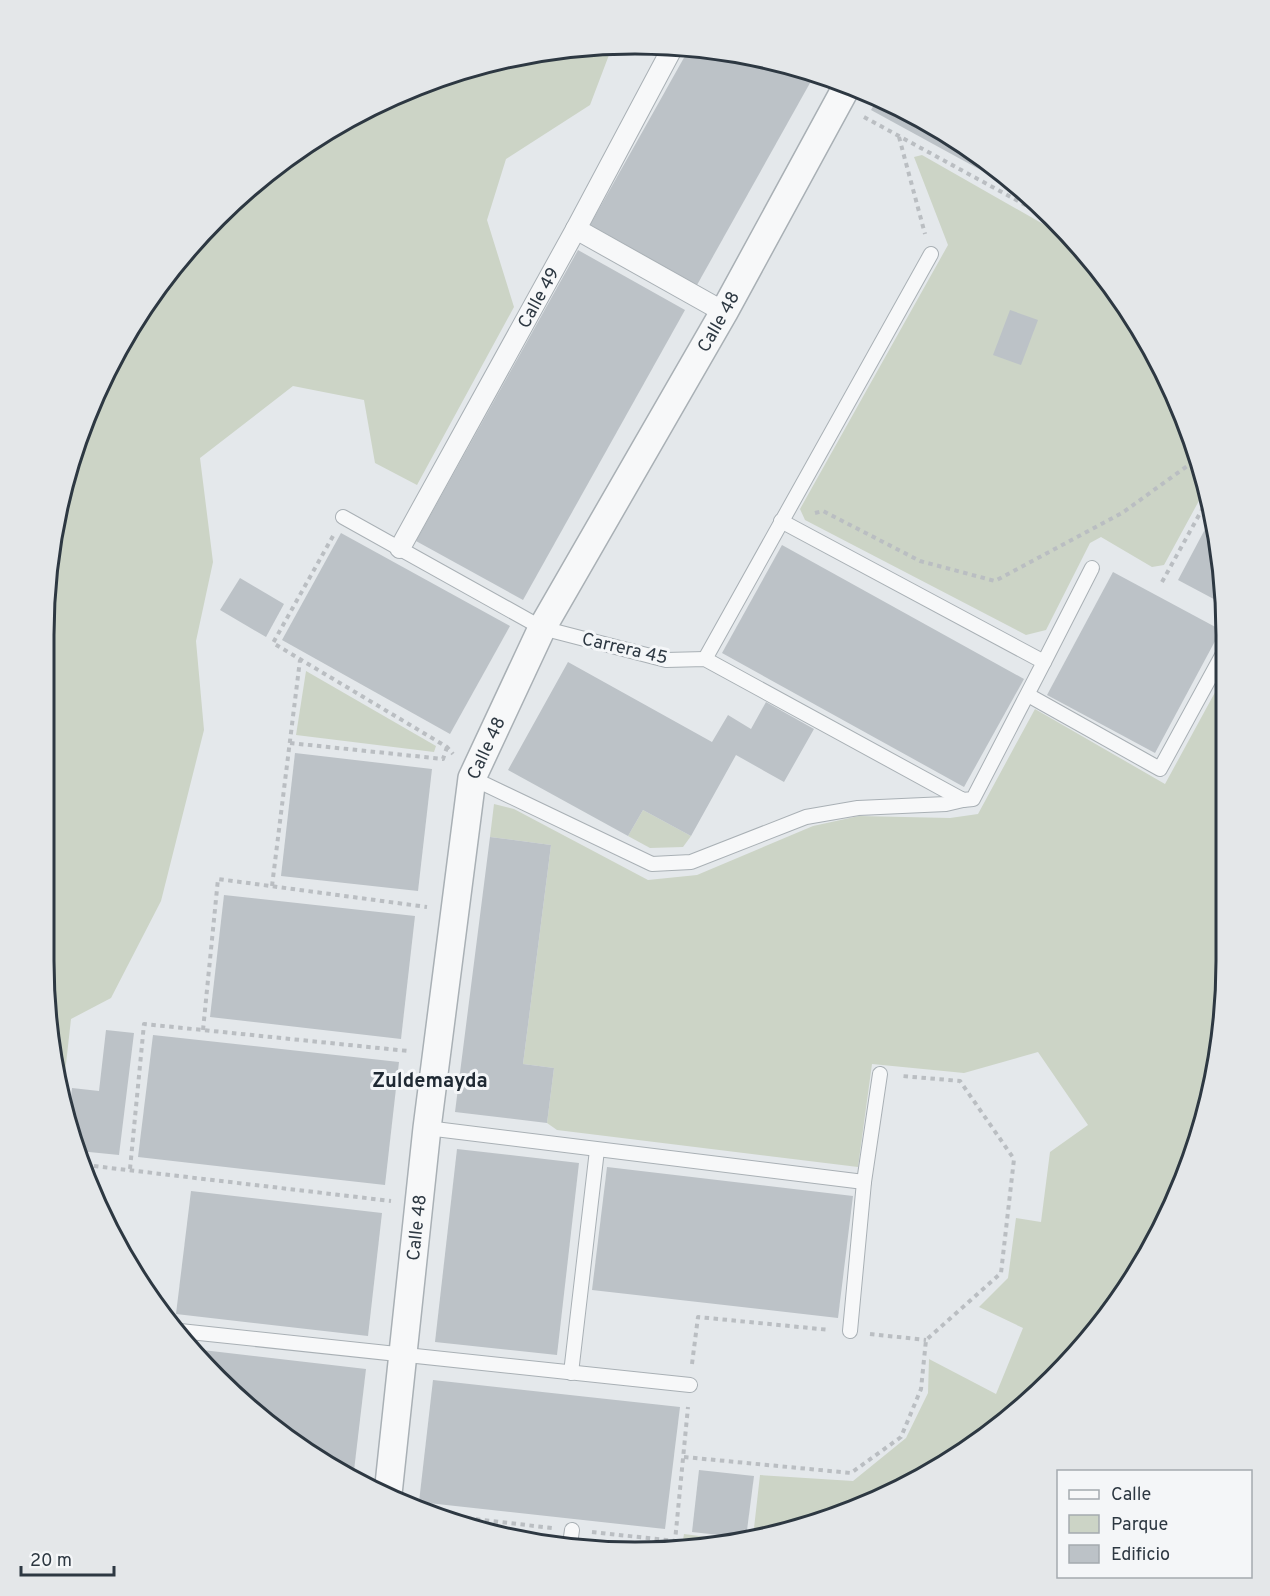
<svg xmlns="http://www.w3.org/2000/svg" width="1270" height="1596" font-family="Overpass,sans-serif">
<rect width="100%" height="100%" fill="#e4e8eb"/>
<g fill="#ccd4c6">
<polygon points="612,47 590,105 506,159 487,220 514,307 417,485 375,463 364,400 293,386 200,458 213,562 196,641 204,730 161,901 111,998 71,1019 62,1100 44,961 45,597 75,445 123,340 190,245 245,190 340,123 445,75 558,49"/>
<polygon points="922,155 1080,245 1147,340 1206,482 1207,486 1164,565 1152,567 1101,537 1090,543 1046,630 1026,635 805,520 800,509 948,245 914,157"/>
<polygon points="306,671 436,746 434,752 296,735"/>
<polygon points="1225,674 1226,961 1215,1076 1182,1187 1127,1290 1025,1405 930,1473 788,1532 753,1537 760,1475 853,1481 906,1438 928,1393 929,1359 996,1394 1023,1328 979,1307 1008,1278 1016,1218 1041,1222 1050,1152 1088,1125 1038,1052 964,1073 872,1064 858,1167 557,1130 547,1123 554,1068 523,1064 551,845 490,837 494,804 514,809 648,880 697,875 813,826 859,816 950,818 978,814 1035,709 1165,784"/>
<polygon points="643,810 691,836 683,847 650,848 628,836"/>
<polygon points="684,1534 730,1540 682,1546"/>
</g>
<g fill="#bcc2c7">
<polygon points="690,47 788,64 815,74 697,285 590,225"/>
<polygon points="878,98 897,105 995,166 1026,195 871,110"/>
<polygon points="578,250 685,310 523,600 416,541"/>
<polygon points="1010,310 1038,320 1021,365 993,355"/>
<polygon points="1212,516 1225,596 1225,605 1178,580"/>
<polygon points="341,533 510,626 450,734 282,640"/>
<polygon points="782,545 1024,679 964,787 722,653"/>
<polygon points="1113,572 1221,630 1155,753 1047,695"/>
<polygon points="240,578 284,604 266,637 220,610"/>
<polygon points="568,662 712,742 728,715 751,729 766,702 814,729 784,782 736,755 691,836 643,810 628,836 508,770"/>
<polygon points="295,753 432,769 418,891 281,876"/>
<polygon points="490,837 551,845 523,1064 554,1068 547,1123 455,1112"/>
<polygon points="224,895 415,916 401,1039 210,1017"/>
<polygon points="106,1030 134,1033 119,1155 79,1151 68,1124 72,1088 99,1091"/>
<polygon points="153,1035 399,1062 385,1185 138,1157"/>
<polygon points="457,1149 579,1163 557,1355 435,1342"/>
<polygon points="607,1167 853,1196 838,1318 592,1290"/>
<polygon points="191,1191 382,1213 368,1336 176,1314"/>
<polygon points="194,1349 366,1369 353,1479 339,1473 217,1379"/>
<polygon points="433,1380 680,1407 665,1529 419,1502"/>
<polygon points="699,1470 754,1476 746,1538 692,1532"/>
</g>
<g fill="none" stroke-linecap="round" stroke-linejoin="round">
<g stroke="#a9b0b5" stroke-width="16">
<g id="service">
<polyline points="343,517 542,628 666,660 705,659 963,800 973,799 1044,662 781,521"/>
<polyline points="705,659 931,254"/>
<polyline points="1044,662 1092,568"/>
<polyline points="1028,695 1160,769 1225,650"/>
<polyline points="472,778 652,864 691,862 806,817 858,808 946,804 963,800"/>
<polyline points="427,1128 864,1182"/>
<polyline points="180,1331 690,1385"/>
<polyline points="850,1331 864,1182 880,1074"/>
<polyline points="571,1373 597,1150"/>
<polyline points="570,1544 572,1530"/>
</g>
</g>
<g stroke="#a9b0b5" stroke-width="22">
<g id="pedestrian">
<polyline points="576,229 724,312"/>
<path id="s1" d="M400,548L576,229L674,45"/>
</g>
</g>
<g stroke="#a9b0b5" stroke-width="30">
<g id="minor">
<path id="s2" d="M388,1494L427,1128L472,778L542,628L724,312L847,86"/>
</g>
</g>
<g stroke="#babec2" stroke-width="4" stroke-dasharray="4.5 4.5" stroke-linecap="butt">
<polyline points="864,117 1053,220"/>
<polyline points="899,137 925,234"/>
<polyline points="815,513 823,511 920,561 995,581 1122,513 1197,459"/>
<polyline points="333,536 273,643 447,747 453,754"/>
<polyline points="1162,582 1209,497"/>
<polyline points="290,743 443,759 447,747"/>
<polyline points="272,886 300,660"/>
<polyline points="203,1030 218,879 427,907"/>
<polyline points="85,1165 391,1201"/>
<polyline points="130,1169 144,1024 408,1051"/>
<polyline points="870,1334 926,1340"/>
<polyline points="692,1364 698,1317 830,1330"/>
<polyline points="684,1457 851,1473 901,1437 921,1389 926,1340 1001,1273 1014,1159 960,1081 902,1076"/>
<polyline points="440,1515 552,1528"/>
<polyline points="592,1532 675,1541 688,1407"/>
</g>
<use href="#service" stroke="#f7f8f9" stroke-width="14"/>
<use href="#pedestrian" stroke="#f7f8f9" stroke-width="20"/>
<use href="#minor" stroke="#f7f8f9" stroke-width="27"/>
</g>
<g text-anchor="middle" stroke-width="6" stroke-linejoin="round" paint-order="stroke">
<g font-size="18" fill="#2d3842" stroke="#f4f6f8">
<text dy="6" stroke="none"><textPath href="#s1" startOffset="286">Calle 49</textPath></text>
<text dy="6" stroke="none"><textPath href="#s2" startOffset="1240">Calle 48</textPath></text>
<text transform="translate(625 648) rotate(13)" y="6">Carrera 45</text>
<text dy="6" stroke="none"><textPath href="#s2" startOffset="754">Calle 48</textPath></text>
<text dy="6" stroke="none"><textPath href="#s2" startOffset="268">Calle 48</textPath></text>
</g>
<g font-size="20" font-weight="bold" fill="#1f2933" stroke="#f4f6f8">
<text x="430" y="1087">Zuldemayda</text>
</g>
</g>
<path d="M0 0H1270V1596H0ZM635 54H635A581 581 0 0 1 1216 635V961A581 581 0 0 1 635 1542H635A581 581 0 0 1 54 961V635A581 581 0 0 1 635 54Z" fill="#e4e7e9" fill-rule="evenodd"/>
<path fill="none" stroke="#2d3842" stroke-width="3" d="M635 54H635A581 581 0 0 1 1216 635V961A581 581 0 0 1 635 1542H635A581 581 0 0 1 54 961V635A581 581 0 0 1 635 54Z"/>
<rect x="1057" y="1470" width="195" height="108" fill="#f4f6f8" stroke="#a4aaaf" stroke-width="1.5"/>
<rect x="1069" y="1490" width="30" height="9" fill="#f7f8f9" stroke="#a4aaaf" stroke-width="1.5"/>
<text x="1111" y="1500" font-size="18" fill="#2d3842">Calle</text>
<rect x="1069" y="1515" width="30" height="18" fill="#ccd4c6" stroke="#a4aaaf" stroke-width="1.5"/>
<text x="1111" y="1530" font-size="18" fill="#2d3842">Parque</text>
<rect x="1069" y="1545" width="30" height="18" fill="#bcc2c7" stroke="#a4aaaf" stroke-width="1.5"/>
<text x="1111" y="1560" font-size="18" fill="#2d3842">Edificio</text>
<path d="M21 1566v9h93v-9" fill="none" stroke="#2d3842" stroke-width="3"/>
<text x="30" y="1566" font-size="18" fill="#2d3842" stroke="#f4f6f8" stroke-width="4.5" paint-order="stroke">20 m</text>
</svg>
